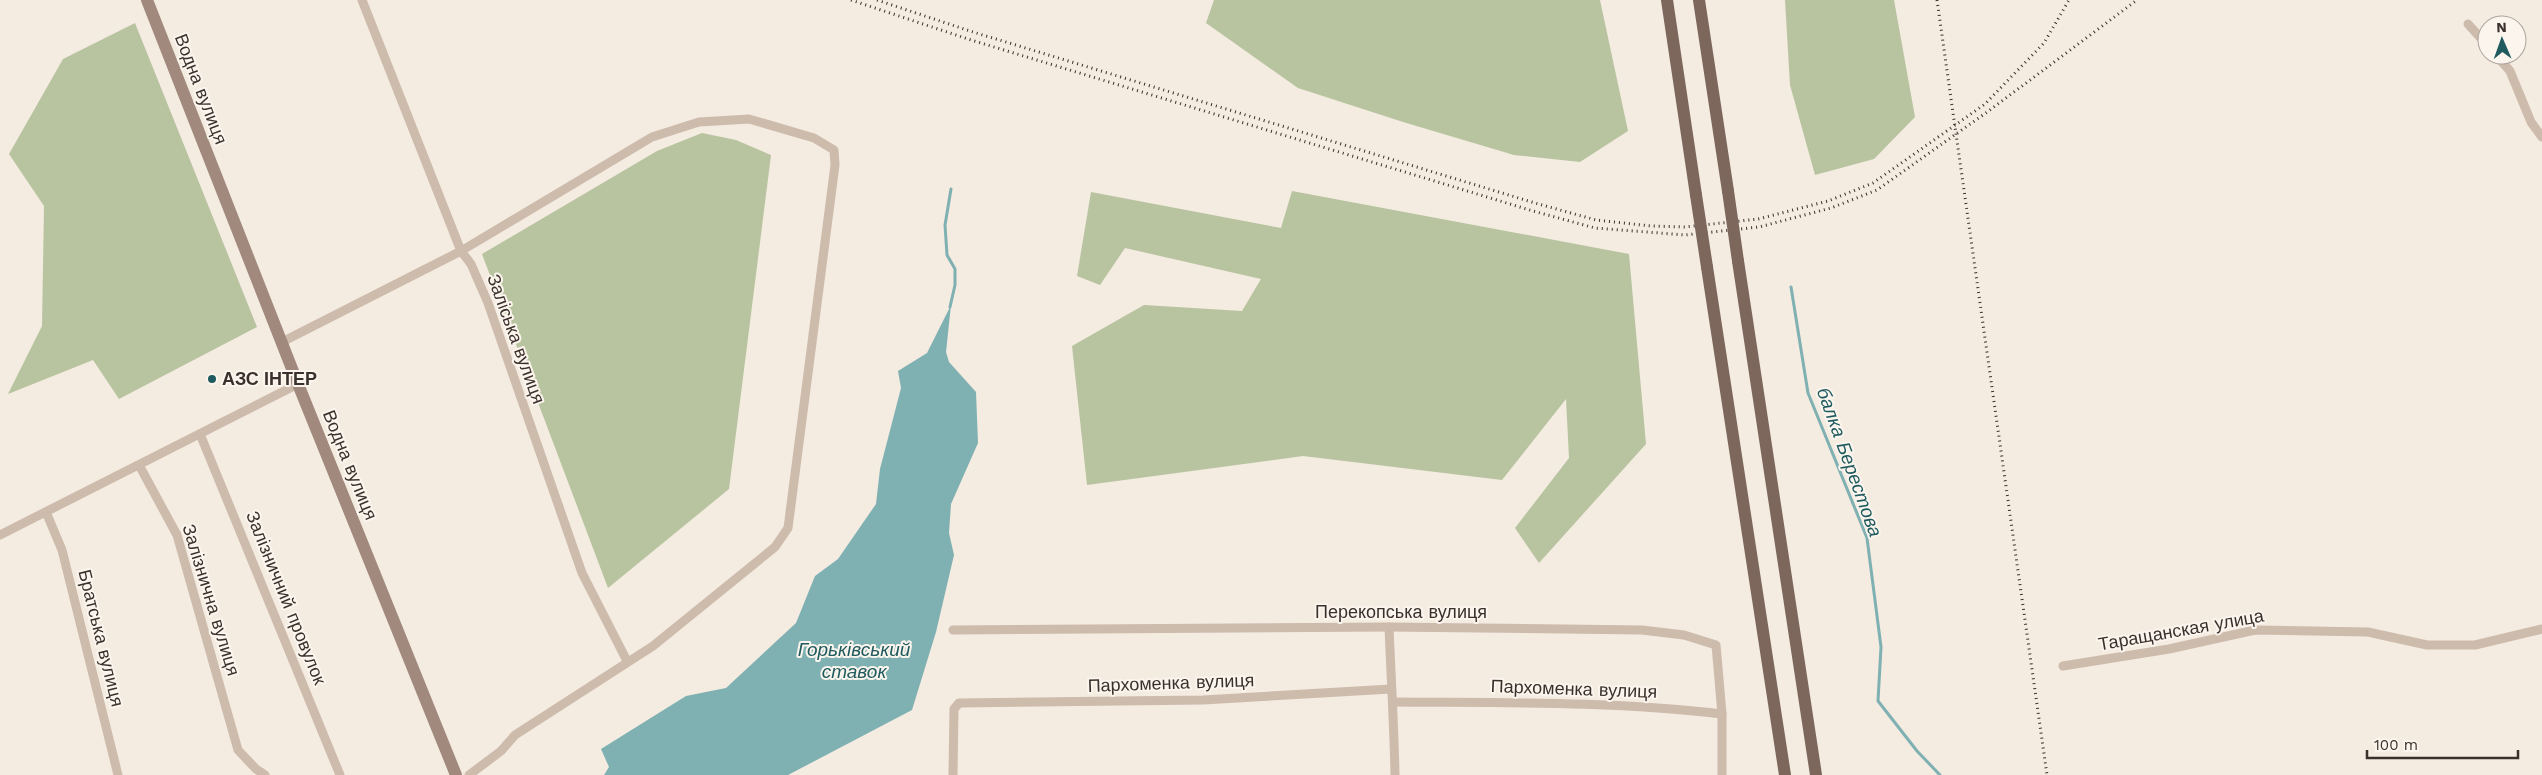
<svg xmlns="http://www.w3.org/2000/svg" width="2542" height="775" font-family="'Work Sans',sans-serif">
<rect width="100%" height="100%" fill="#f4ebe1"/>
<g fill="#b8c4a0">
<polygon points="1214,0 1600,0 1628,131 1580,162 1514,155 1403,122 1298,88 1206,23"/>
<polygon points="1785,0 1894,0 1915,117 1874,159 1815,175 1790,85"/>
<polygon points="135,23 257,327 119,399 93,360 8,394 42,326 44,206 9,154 63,59"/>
<polygon points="702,133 736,140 771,155 729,489 608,588 482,254 657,151"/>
<polygon points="1292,191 1629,254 1646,444 1539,563 1515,528 1569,458 1566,399 1502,480 1303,456 1087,485 1072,346 1144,305 1242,311 1261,279 1125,248 1100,285 1077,276 1091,192 1281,228"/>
</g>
<polygon fill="#7fb0b2" points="951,305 946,352 949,362 976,392 978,443 951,504 949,533 954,555 936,632 912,710 788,775 604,775 609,767 601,749 686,696 726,688 796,623 815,576 838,559 876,504 880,469 901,388 898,371 927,353"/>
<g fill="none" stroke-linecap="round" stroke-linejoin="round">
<g stroke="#7fb0b2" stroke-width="3">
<polyline points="1791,287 1808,393 1867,538 1881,647 1878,701 1917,751 1940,775"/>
<polyline points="950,307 955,285 955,269 947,255 945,225 951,189"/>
</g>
<g stroke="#cdbbac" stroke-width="9">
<polyline points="362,0 461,251 471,264 488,303 582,573 627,661"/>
<polyline points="2468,24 2487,45"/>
<polyline points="2496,55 2510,71 2531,122 2542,137"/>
<polyline points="282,342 461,251 652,137 699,122 749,119 814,138 834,150 835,165 788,528 775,547 653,646 515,735 501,751 469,775"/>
<polyline points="200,434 340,775"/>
<polyline points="139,465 177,535 238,750 256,769 265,775"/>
<polyline points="46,512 62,550 118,775"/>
<polyline points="0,535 298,384"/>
<path d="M1389,627C1391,677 1394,725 1395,775"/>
<polyline points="953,630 1389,627 1642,630 1684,635 1716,645 1722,714 1722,775"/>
<polyline points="2063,666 2169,649 2255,630 2368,632 2427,645 2475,645 2542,629"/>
<path d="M1394,702C1503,703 1613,701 1722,714"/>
<polyline points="953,775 954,709 959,703 1203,700 1391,689"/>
</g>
<polyline stroke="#a18a7d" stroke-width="12" points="147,0 298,384 456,775"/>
<g stroke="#7d675c" stroke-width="12">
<polyline points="1667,0 1696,195"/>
<polyline points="1699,0 1728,191"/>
<polyline points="1738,261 1816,775"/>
<polyline points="1707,267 1785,775"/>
</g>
<g stroke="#3b302b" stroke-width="3" stroke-dasharray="1 4" stroke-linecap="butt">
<polyline points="851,0 971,40 1533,211 1595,228 1685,235 1759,227 1831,208 1877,190 1990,110 2137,0"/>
<polyline points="877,0 973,32 1535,203 1596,220 1651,226 1685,227 1758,219 1828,201 1873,183 1985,104 2044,43 2069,0"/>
<polyline points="1937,0 2047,775"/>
</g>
<g stroke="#7d675c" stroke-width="12">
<polyline points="1728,191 1738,261"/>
<polyline points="1696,195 1707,267"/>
</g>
</g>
<circle fill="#1f5a5e" stroke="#fbf5ee" stroke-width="2" cx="212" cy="379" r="5"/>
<g text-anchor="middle" stroke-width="4" stroke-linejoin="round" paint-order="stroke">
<g font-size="18" fill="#3b302b" stroke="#fbf5ee">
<text transform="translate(201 89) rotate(69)" y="6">Водна вулиця</text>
<text transform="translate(516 339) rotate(70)" y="6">Заліська вулиця</text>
<text transform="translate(350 465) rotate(68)" y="6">Водна вулиця</text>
<text transform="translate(286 598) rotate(68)" y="6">Залізничний провулок</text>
<text transform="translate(211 600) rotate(73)" y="6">Залізнична вулиця</text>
<text x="1401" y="618">Перекопська вулиця</text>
<text transform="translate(2181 630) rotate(-10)" y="6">Таращанская улица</text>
<text transform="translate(101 638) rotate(76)" y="6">Братська вулиця</text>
<text transform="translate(1171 683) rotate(-2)" y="6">Пархоменка вулиця</text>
<text transform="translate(1574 689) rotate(2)" y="6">Пархоменка вулиця</text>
</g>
<g font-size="18" font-weight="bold" fill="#3b302b" stroke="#fbf5ee" text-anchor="start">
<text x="222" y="385">АЗС ІНТЕР</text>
</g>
<g font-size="19" font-style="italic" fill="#1f5a5e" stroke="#fbf5ee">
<text transform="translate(1850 462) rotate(70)" y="7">балка Берестова</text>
<text x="854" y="656">Горьківський<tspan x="854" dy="22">ставок</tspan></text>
</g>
</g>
<g transform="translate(2502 40) rotate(358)"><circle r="24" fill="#fbf5ee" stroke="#aea6a0"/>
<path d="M0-4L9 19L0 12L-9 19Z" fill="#1f5a5e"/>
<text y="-8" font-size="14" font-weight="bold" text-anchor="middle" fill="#3b302b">N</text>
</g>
<path d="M2367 750v8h151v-8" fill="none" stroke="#3b302b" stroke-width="2.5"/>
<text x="2374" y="750" font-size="15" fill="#3b302b" stroke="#fbf5ee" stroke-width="4" paint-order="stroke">100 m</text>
</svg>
